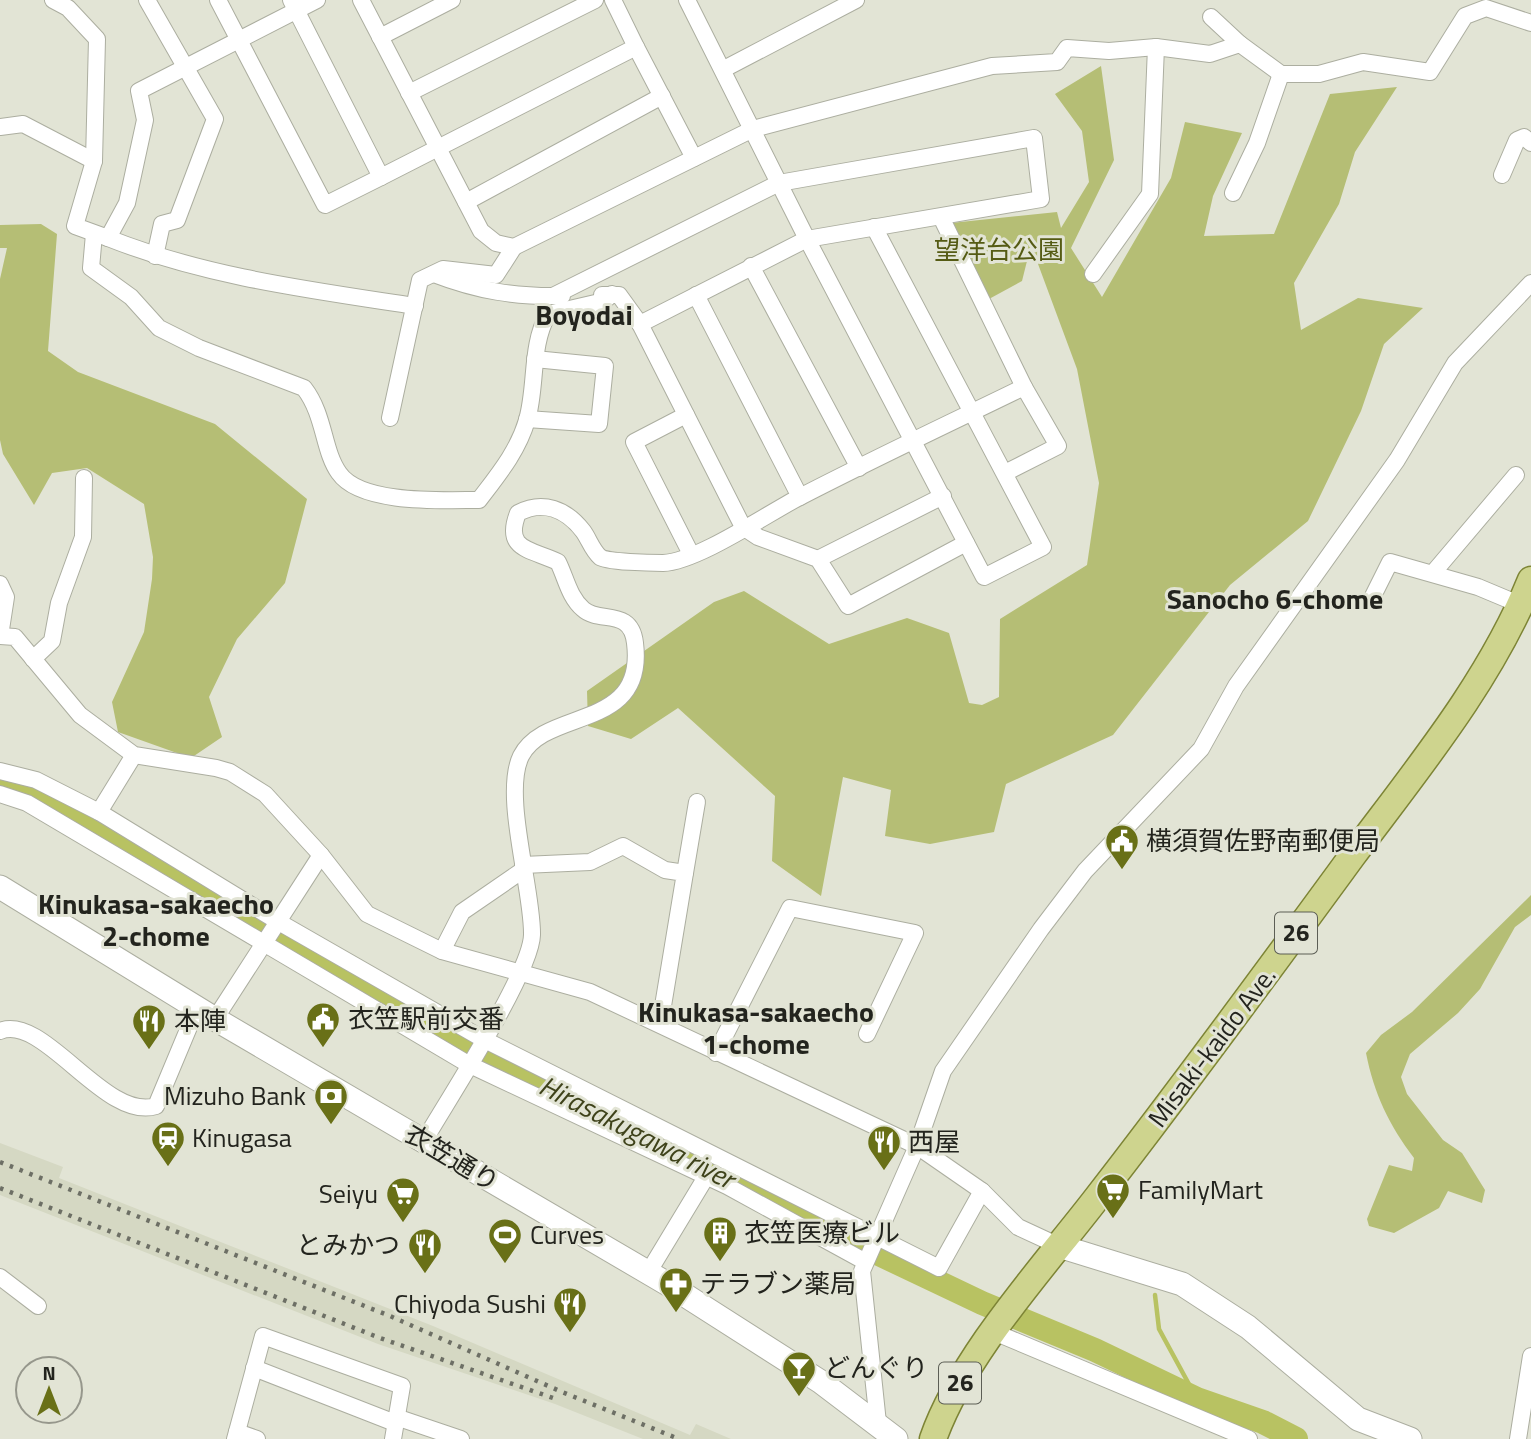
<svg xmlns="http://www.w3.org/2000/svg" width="1531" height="1439" font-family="'Titillium Web','Noto Sans JP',sans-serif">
<rect width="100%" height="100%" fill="#e2e4d5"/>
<polygon fill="#d5d8c3" points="0,1143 63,1167 59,1178 433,1326 690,1435 696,1424 731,1439 643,1439 555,1404 378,1344 0,1195"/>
<g fill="#b5be75">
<polygon points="1101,66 1114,160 1071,248 1102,297 1171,178 1185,122 1242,133 1213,196 1204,236 1274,234 1330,94 1397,87 1355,152 1339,204 1294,283 1301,330 1358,298 1423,308 1384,344 1361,411 1308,521 1230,585 1113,735 1006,784 994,832 930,844 885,836 891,790 843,777 821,896 772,861 775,796 678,708 631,739 588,726 587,691 714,602 744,591 829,644 907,618 949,633 969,703 982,705 999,697 1000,619 1087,565 1099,483 1077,369 1038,264 1042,258 1027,261 1022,281 989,299 951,223 1057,212 1061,228 1089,182 1082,131 1055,94"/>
<polygon points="41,224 57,234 48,351 78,372 215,424 307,499 285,583 237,639 209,697 222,737 191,758 118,732 112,702 144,632 152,579 153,557 144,504 87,468 52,473 34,505 3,454 0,440 0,279 7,248 0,248 0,225"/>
<path d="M1531,895V915L1515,927L1480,989L1458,1013L1410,1054L1401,1077L1407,1094L1443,1140L1462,1153L1485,1190L1482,1203L1448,1191L1439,1208L1394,1233L1369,1226L1367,1219L1389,1165L1412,1171L1414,1158C1389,1125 1374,1094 1366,1053L1381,1035L1412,1012Z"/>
</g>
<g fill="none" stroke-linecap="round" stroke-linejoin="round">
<polyline stroke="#b8c262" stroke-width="4.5" points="1155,1295 1159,1329 1197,1399"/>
<polyline stroke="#b8c262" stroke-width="24" points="0,784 46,805 299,948 456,1045 631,1123 799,1216 982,1303 1095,1350 1197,1399 1263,1422 1296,1439"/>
<g stroke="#acaea0" stroke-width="18">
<g id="street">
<polyline points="53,0 68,8 97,39 94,161 75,226 108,238 127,203 145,120 139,91 317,0"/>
<polyline points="147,0 215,119 177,220 162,224 155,256"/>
<polyline points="218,0 325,205 381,177"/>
<polyline points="291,0 381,177 636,47 613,0"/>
<polyline points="361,0 481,231 496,243 514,247 753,129 992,66 1057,62 1067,48 1109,51 1156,47 1210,54 1240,44 1281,74 1319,74 1363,62 1430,72 1465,16 1486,8 1531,23"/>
<polyline points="687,0 807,239 984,577 1043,547 874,227"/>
<polyline points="1211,17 1240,44"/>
<polyline points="380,37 452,0"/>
<polyline points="636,47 694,158"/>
<polyline points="724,69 856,0"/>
<polyline points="409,93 595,0"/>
<polyline points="0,127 23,124 94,161"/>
<polyline points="1502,175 1517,140 1524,137 1531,143"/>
<polyline points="1233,193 1257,143 1281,74"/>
<polyline points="466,202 662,96"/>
<polyline points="941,217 1024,387 1058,446 1005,473"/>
<path d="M94,234L91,268L131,297L159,328L199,348L304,388C325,415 323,451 339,473C361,505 445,500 479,500C498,475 518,451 527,420C537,385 530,346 548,314L604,301L612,294"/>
<path d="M108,238C206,277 311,290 415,306"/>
<polyline points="751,266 859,468"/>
<path d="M434,274C478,291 516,297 562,296"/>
<polyline points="1093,274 1150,194 1156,47"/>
<polyline points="602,295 619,295 640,324"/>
<polyline points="696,295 800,497"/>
<polyline points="553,296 779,183 1034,138 1041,199 807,239 640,324 743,527 758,537 818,559 848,606 966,543"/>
<polyline points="686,415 634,442 691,554"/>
<polyline points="390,418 420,280 443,269 496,275 514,247"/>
<polyline points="527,419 599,424 605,366 535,359"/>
<polyline points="818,559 943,496"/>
<polyline points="1433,573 1516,475"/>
<polyline points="0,584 6,597 0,636"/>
<polyline points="1373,596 1390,562 1478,587 1521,605"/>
<polyline points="0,636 15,637 80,715 134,755 216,768 230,772 265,794 321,855 367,914 442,951 590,992 917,1146 982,1191 1018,1227 1059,1246"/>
<polyline points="33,659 52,641 59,603 83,537 84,478"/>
<polyline points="0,771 36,780 99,812 277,921 483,1039 939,1268 982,1191"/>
<polyline points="0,794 27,803 468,1064 727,1186 864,1261"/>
<polyline points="99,812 134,755"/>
<polyline points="523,865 590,862 623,846 665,870 685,873 660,1024"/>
<polyline points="685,873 697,802"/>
<polyline points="442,951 462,912 523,870"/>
<polyline points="215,1019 321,855"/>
<path d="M0,1031C44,1013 105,1122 156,1106L197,1008"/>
<polyline points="716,1053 790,908 915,933 867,1034"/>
<path d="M424,1141C447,1101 531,973 532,935C533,890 502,795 521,756C546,707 646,732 635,643C631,607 599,624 583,609C569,597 566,578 558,562C532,549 503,551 518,513C543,500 566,509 583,531C589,539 592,550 600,557C606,562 652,563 663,563C696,562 764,516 796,499C871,460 948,424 1024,387"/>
<polyline points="648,1273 706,1177"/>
<polyline points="0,1277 38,1306"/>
<polyline points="994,1332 1249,1439"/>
<polyline points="254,1368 395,1423"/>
<polyline points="396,1417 461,1439"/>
<polyline points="878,1423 862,1271 917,1146 943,1071 1041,929 1085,871 1201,749 1236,686 1397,460 1455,363 1531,283"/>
<polyline points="237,1432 257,1439"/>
<polyline points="235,1439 263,1336 402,1386 393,1439"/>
<polyline points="1518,1439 1531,1356"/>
</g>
</g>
<g stroke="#acaea0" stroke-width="25">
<g id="secondary">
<polyline points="0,887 215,1019 666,1283 821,1382 896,1439"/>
<polyline points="1059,1246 1182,1284 1248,1327 1358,1419 1410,1439"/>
</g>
</g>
<g stroke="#7d8435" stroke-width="29">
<path id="primary" d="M933,1439C962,1356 1042,1269 1096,1199C1184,1086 1268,971 1353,855C1418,768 1490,681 1531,580"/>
</g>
<use href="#street" stroke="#fff" stroke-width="16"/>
<use href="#secondary" stroke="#fff" stroke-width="23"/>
<use href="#primary" stroke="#ced48e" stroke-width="26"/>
<g stroke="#6d6f65" stroke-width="4.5" stroke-dasharray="3.5 7" stroke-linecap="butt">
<polyline points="0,1162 390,1316 562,1392 679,1439"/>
<polyline points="0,1188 380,1338 556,1399"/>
</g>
</g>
<defs>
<g id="civic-pin" transform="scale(1.75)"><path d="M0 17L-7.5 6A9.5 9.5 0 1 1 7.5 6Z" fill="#697017" stroke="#e2e4d5"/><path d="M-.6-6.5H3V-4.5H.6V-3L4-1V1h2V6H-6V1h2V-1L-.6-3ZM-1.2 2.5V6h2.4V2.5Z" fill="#fff"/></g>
<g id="restaurant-pin" transform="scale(1.75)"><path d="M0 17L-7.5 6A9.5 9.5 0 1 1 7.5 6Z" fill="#697017" stroke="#e2e4d5"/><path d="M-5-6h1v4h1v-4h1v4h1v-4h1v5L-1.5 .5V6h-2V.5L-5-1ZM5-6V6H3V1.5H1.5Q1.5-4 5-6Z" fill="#fff"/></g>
<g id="bank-pin" transform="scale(1.75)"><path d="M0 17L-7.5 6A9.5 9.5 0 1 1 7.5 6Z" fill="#697017" stroke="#e2e4d5"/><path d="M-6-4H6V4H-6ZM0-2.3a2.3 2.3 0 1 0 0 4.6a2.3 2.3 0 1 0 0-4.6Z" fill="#fff"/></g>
<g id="station-pin" transform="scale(1.75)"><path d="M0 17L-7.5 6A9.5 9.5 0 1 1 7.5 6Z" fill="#697017" stroke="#e2e4d5"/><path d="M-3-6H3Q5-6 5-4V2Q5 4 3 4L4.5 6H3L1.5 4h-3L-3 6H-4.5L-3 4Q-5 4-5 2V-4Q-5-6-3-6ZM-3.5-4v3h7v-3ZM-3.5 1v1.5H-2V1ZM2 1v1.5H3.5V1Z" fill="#fff"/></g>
<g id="supermarket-pin" transform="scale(1.75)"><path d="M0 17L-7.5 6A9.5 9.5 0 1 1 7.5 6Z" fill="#697017" stroke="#e2e4d5"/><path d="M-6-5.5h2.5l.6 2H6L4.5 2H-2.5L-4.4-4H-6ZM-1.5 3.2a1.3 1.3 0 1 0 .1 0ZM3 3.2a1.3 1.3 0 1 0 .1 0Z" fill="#fff"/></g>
<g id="building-pin" transform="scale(1.75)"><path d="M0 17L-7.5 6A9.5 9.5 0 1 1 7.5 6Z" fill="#697017" stroke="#e2e4d5"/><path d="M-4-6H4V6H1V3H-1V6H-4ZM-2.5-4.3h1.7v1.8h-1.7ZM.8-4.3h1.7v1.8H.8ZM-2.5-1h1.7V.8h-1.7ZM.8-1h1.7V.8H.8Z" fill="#fff"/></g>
<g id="stadium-pin" transform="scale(1.75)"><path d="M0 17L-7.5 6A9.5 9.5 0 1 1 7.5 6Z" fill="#697017" stroke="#e2e4d5"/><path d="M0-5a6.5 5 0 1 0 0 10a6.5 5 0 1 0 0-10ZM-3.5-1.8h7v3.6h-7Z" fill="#fff"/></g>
<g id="pharmacy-pin" transform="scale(1.75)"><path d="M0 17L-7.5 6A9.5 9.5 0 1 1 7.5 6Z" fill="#697017" stroke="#e2e4d5"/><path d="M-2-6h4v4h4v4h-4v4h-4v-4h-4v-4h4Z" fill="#fff"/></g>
<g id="bar-pin" transform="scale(1.75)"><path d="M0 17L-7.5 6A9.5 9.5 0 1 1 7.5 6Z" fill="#697017" stroke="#e2e4d5"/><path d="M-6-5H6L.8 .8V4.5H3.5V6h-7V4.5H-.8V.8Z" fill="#fff"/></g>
</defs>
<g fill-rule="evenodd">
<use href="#civic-pin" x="1122" y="841"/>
<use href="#civic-pin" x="323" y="1019"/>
<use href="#restaurant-pin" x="149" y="1021"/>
<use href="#bank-pin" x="331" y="1096"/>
<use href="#station-pin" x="168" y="1138"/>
<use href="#restaurant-pin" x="884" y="1142"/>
<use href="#supermarket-pin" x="1113" y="1190"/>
<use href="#supermarket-pin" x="403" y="1194"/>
<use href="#building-pin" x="720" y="1233"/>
<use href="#stadium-pin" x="505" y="1235"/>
<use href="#restaurant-pin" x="425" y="1245"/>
<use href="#pharmacy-pin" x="676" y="1284"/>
<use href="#restaurant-pin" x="570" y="1304"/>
<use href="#bar-pin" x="799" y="1368"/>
</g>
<g text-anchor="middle" stroke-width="6" stroke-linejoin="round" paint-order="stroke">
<g fill="#e2e4d5" stroke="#5c5e55" stroke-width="2">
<rect x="1275" y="912.5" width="42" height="41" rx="5"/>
<rect x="939" y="1362.5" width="42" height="41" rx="5"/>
</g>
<g font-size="24" font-weight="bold" fill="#23241e">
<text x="1296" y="941">26</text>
<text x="960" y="1391">26</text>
</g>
<g font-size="26" fill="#555b14" stroke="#e2e4d5">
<text x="999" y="259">望洋台公園</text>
</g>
<g font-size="26" fill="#23241e" stroke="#e2e4d5" text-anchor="start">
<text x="1146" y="850">横須賀佐野南郵便局</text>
<text x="348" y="1028">衣笠駅前交番</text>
<text x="174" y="1030">本陣</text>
<text x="306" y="1105" text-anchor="end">Mizuho Bank</text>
<text x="192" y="1147">Kinugasa</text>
<text x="908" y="1151">西屋</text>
<text x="1138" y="1199">FamilyMart</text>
<text x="378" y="1203" text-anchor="end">Seiyu</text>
<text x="744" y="1242">衣笠医療ビル</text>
<text x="530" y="1244">Curves</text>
<text x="400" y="1254" text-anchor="end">とみかつ</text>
<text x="700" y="1293">テラブン薬局</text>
<text x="546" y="1313" text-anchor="end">Chiyoda Sushi</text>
<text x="824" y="1377">どんぐり</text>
</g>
<g font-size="26" fill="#23241e" stroke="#e2e4d5">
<text transform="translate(1212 1047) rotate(-53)" y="9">Misaki-kaido Ave.</text>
<text transform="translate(452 1158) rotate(31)" y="9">衣笠通り</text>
</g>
<g font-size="28" font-weight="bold" fill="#23241e" stroke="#e2e4d5">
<text x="584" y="325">Boyodai</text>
<text x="1275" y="609">Sanocho 6-chome</text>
<text x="156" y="914">Kinukasa-sakaecho<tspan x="156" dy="32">2-chome</tspan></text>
<text x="756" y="1022">Kinukasa-sakaecho<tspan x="756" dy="32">1-chome</tspan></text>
</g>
<g font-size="28" font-style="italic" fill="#3f431b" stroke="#e2e4d5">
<text transform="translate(637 1132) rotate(27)" y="10">Hirasakugawa river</text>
</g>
</g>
<g transform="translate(49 1390)"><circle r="33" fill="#e2e4d5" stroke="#96978c" stroke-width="2"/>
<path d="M0-5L12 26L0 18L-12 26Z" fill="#697017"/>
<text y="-10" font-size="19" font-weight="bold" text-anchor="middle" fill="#23241e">N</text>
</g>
</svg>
